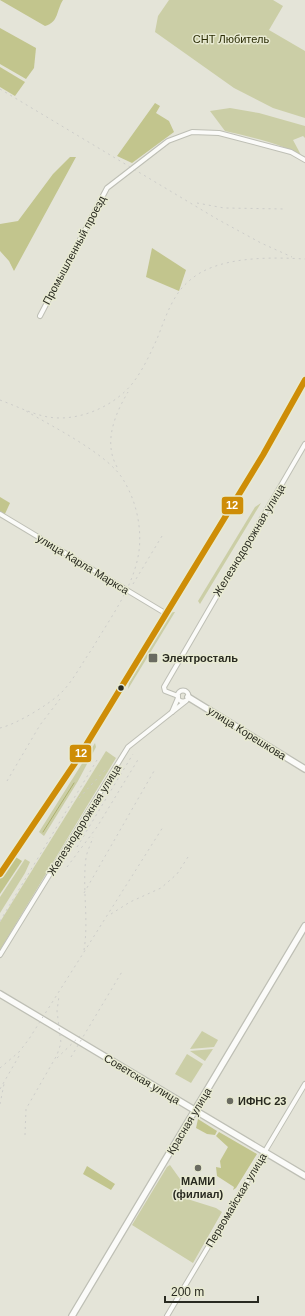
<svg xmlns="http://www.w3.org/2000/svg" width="305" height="1316" font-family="Helvetica,sans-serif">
<rect width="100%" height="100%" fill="#e4e4d8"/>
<g fill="#cbcea6">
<polygon points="169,0 273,0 283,6 269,30 305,51 305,118 273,108 234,88 155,32 158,16"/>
<path d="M230,108L259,113L305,126V138L303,136L293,140L301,155C277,142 250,137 225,131L210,111Z"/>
<polygon points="261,503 200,604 198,601 255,507"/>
<polygon points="174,612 175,612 128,689 129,683 170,613"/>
<polygon points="95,743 96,747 78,781 44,836 39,832"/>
<polygon points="106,751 116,758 0,950 0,922"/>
<polygon points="25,859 30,862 25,873 0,913 0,897"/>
<polygon points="202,1031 218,1040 214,1047 190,1049"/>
<polygon points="213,1049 205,1061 190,1051"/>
<polygon points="187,1054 203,1064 191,1083 175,1074"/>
<polygon points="170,1165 180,1179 181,1197 216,1208 222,1212 193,1263 132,1225 167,1167"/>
</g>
<g fill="#c2c58d">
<path d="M0,0H63C56,11 59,22 45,26Z"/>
<polygon points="0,28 36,48 34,68 26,79 0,64"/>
<polygon points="0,67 25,82 15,96 0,87"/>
<polygon points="155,103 160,106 156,113 169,121 174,132 132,163 117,156"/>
<polygon points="70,157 76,157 14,271 9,261 0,251 0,224 18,221 53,174"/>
<polygon points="152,248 186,270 179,291 146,277"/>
<polygon points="0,497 10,503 4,516 0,514"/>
<polygon points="14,856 22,861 0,894 0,878"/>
<polygon points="198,1119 217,1131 215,1135 207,1134 196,1128"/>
<polygon points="219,1132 257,1154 236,1188 233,1190 234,1187 217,1176 216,1167 221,1168 220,1161 228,1147 216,1136"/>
<polygon points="87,1166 115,1184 111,1190 83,1174"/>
</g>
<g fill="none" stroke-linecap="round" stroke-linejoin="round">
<polyline stroke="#acb06c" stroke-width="1" points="43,832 74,783"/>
<g stroke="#bebfb5" stroke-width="6">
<g id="minor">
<polyline points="40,316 107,188 168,141 192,132 219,133 291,152 305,160"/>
<polyline points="0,514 165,613"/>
<circle cx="183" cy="696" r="5.5"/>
<polyline points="178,696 165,691 164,687 305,444"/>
<polyline points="172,712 178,698"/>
<polyline points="0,874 75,763 263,455 305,380"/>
<polyline points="0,955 128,747 186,701"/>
<polyline points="167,1316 305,1084"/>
</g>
</g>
<g stroke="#bebfb5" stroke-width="8">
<g id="major">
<polyline points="188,697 305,769"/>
<polyline points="0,994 305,1176"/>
<polyline points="72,1316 305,926"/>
</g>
</g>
<use href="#minor" stroke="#fbfbf9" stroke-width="4"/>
<use href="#major" stroke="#fbfbf9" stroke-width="5.5"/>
<g stroke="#cdcdca" stroke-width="1" stroke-dasharray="2 4" stroke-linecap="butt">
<polyline points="0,89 217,219 261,243 292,257"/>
<polyline points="197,203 224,208 285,209"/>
<path d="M0,400C16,406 32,414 48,417C78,422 113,407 132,384C143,370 150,354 157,339C165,319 172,295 189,281C216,256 270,257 305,259"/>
<path d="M117,467C103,442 115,414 128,392"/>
<polyline points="133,584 162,536"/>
<path d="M0,728C17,724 48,705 61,693C73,681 82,663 92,649C110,618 134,587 139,551C142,527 136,501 124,481C110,455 53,427 26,411"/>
<polyline points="7,781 40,725 60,699"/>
<polyline points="79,798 107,768"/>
<polyline points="77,847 133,754"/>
<polyline points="67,867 97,827 139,758"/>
<polyline points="84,893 154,771"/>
<polyline points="111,914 130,902 161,888 177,874 188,857"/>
<polyline points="0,921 97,760"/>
<path d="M84,950C89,919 82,888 86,858C87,851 91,844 93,837"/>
<polyline points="71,1057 123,970"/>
<polyline points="57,1058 80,1036"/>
<polyline points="0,1068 19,1052 29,1039 163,827"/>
<polyline points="0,1089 19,1056"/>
<polyline points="0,1104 4,1084"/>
<polyline points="25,1135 26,1109 57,1055 61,1043 57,1011 59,996"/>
</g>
<g stroke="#e8ead2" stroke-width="9">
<polyline id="bus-1" points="0,874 75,763 263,455 305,380"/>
</g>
<use href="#bus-1" stroke="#ce8d07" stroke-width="6"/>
</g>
<g fill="#6a6b61" stroke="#e8ead2" stroke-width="1.5">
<rect x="148" y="653" width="10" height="10" rx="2"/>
<circle cx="230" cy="1101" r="4"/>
<circle cx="198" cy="1168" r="4"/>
</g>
<circle fill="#292a21" stroke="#e8ead2" stroke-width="1.5" cx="121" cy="688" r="3.5"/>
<g text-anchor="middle" stroke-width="3" stroke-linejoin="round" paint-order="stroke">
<g font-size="11" fill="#2a2c04" stroke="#e8ead2">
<text x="231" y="43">СНТ Любитель</text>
</g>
<g font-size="11" fill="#292a21" stroke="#e8ead2">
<text transform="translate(74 250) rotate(-62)" y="4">Промышленный проезд</text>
<text transform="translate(249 540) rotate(-59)" y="4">Железнодорожная улица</text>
<text transform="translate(83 564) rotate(31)" y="4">улица Карла Маркса</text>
<text transform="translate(247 733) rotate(32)" y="4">улица Корешкова</text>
<text transform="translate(84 820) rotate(-58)" y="4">Железнодорожная улица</text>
<text transform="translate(142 1079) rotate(31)" y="4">Советская улица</text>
<text transform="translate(189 1121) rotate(-59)" y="4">Красная улица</text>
<text transform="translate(236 1200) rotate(-59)" y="4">Первомайская улица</text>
</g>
<g font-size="11" font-weight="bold" fill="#292a21" stroke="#e8ead2" text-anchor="start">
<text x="162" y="662">Электросталь</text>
<text x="238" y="1105">ИФНС 23</text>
<text x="198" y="1185" text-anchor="middle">МАМИ<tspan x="198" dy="13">(филиал)</tspan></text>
</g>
</g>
<g stroke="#e8ead2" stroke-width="1.5">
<rect x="221" y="496" width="23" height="19" rx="4" fill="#ce8d07"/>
<rect x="69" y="744" width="23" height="19" rx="4" fill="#ce8d07"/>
</g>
<g font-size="11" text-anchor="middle" font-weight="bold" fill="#fff">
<text x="232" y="509">12</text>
<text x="81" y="757">12</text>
</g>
<path d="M165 1296v6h93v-6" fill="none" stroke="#292a21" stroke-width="2"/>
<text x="171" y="1296" font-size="12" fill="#292a21" stroke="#e8ead2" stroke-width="3" paint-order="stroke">200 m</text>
</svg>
